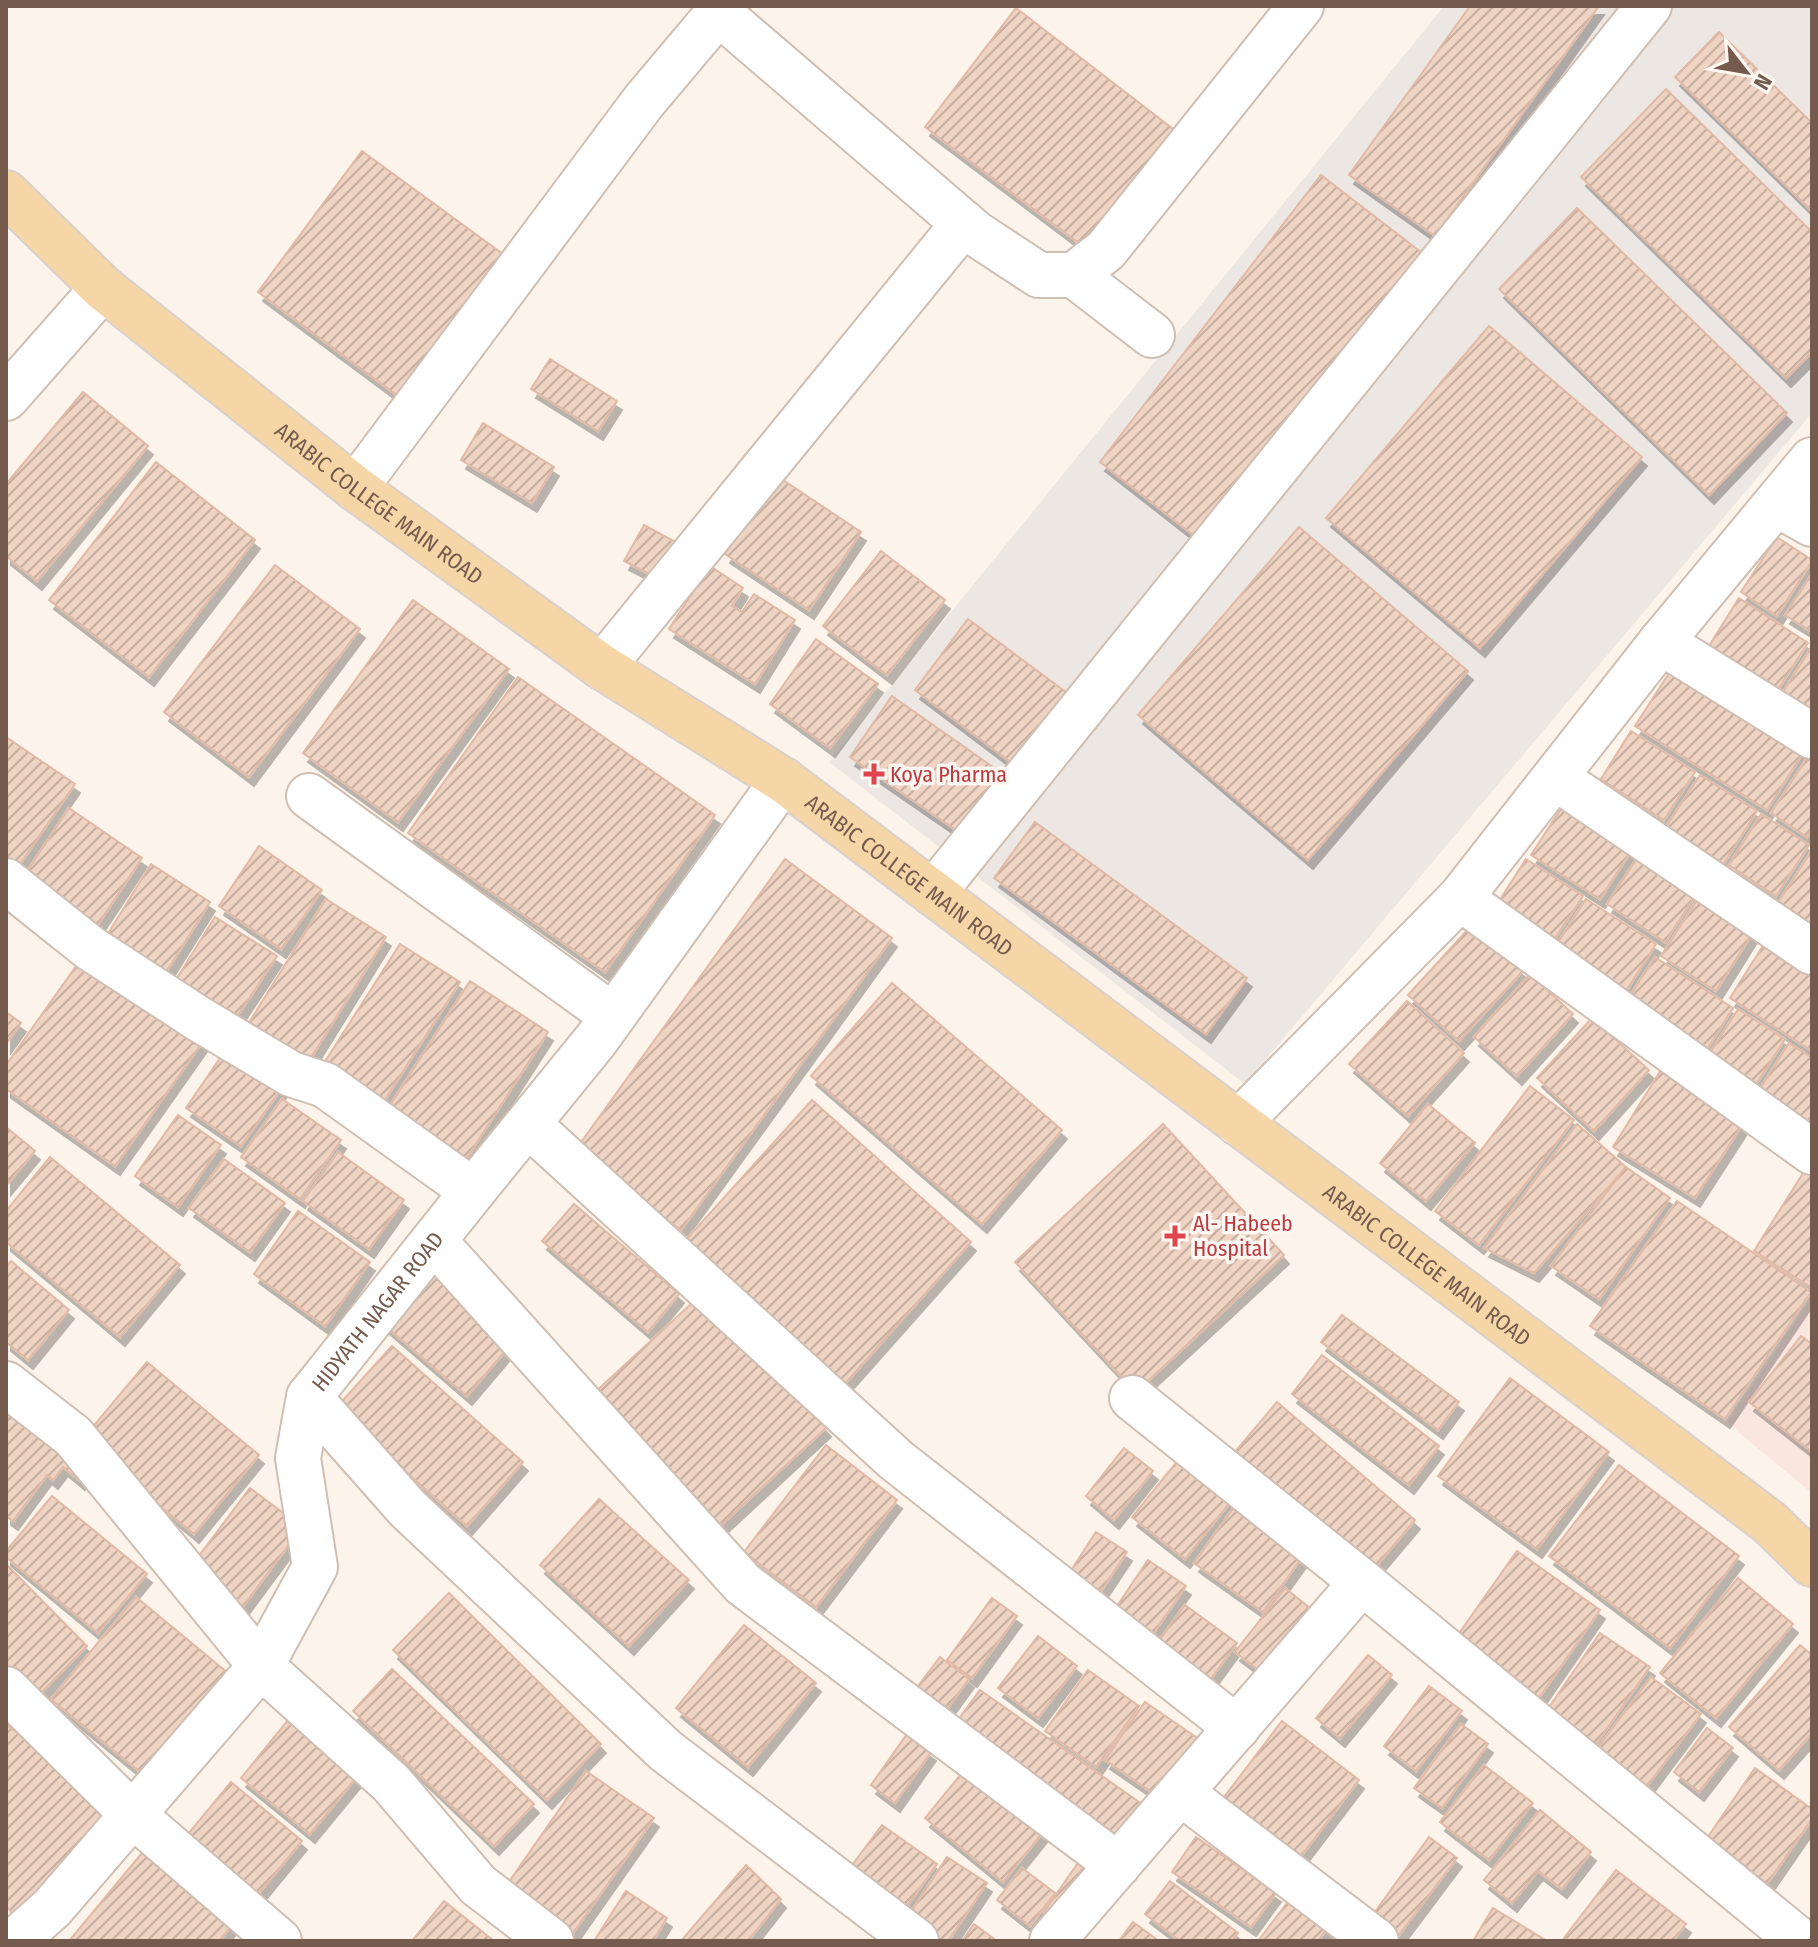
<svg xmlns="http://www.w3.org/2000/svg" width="1818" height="1947" font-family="'Fira Sans Condensed',sans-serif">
<defs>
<pattern id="building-hatch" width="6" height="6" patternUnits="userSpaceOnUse" patternTransform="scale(2)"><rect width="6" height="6" fill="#efd3c3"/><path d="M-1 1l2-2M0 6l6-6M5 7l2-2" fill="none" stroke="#c6aea1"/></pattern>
<filter id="shadow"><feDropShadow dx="5" dy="9" stdDeviation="0" flood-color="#0004"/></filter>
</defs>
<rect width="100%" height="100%" fill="#fcf4ea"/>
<polygon fill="#fbe6df" points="1812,1297 1812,1493 1727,1423"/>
<polygon fill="#ede7e3" points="1444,6 1812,6 1812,413 1245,1084 829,762"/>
<g fill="url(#building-hatch)" stroke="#e1b9a5" stroke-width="2" filter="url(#shadow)">
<polygon points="1470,6 1599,6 1435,236 1349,175"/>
<polygon points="1016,8 1177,132 1088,250 925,127"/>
<polygon points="1719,32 1812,123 1812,211 1675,77"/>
<polygon points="1666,89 1812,232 1812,352 1786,378 1581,177"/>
<polygon points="362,151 511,260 406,402 258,292"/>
<polygon points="1321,175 1422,253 1201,541 1100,462"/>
<polygon points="1577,208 1787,413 1709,495 1499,289"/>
<polygon points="1489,326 1642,457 1480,648 1326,518"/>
<polygon points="550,359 617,401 598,431 531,389"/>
<polygon points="83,392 148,446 37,581 6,556 6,484"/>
<polygon points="483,423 554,467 532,503 461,460"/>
<polygon points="156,462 255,540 149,677 49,600"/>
<polygon points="777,476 861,532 809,610 725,554"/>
<polygon points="644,525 677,543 657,578 624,561"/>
<polygon points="1299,527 1468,671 1308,860 1138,715"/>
<polygon points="1777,537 1812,560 1812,561 1777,616 1741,592"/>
<polygon points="881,551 945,600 887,675 823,626"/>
<polygon points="275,565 360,629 249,777 164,712"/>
<polygon points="710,566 743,588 732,606 742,612 754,594 795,620 755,684 669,629"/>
<polygon points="1812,574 1812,632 1785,615"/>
<polygon points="1739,598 1808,643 1770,702 1701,659"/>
<polygon points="413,600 509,669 398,822 303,753"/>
<polygon points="968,619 1071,696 1017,767 915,690"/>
<polygon points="816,639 878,684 830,748 770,704"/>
<polygon points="1812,646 1812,726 1776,703"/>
<polygon points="1675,664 1806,748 1767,810 1635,726"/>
<polygon points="518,677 715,815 605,972 408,833"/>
<polygon points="892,696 1007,777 966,837 850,757"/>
<polygon points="1631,731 1695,772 1664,820 1601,779"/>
<polygon points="6,737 75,784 18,867 6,859"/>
<polygon points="1811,752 1812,829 1807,837 1771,813"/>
<polygon points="1700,775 1757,811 1718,873 1660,836"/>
<polygon points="1566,801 1635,845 1600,899 1531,855"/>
<polygon points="69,808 142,858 93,932 20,882"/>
<polygon points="1761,814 1809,845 1776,896 1729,865"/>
<polygon points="1035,822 1247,978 1206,1034 994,878"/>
<polygon points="259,846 322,890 281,949 219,906"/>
<polygon points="1812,850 1812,929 1776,906"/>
<polygon points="1641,852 1699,890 1665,942 1607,904"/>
<polygon points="785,859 892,938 681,1230 574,1152"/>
<polygon points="1526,859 1583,896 1552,943 1496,906"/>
<polygon points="151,864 210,902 160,982 101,945"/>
<polygon points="1701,894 1755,929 1716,991 1661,956"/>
<polygon points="326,899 386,937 301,1074 240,1037"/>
<polygon points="1586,899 1656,944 1623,996 1553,950"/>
<polygon points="215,917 277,956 231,1026 171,988"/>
<polygon points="1472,925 1523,971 1459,1041 1408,995"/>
<polygon points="1768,938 1812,966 1812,1051 1730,998"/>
<polygon points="400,944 460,982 379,1109 319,1071"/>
<polygon points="84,955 204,1040 115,1166 6,1089 6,1065"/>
<polygon points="1655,957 1733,1008 1701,1059 1622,1008"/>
<polygon points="1530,974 1573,1014 1517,1076 1474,1037"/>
<polygon points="470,981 548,1032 463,1164 385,1113"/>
<polygon points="892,983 1062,1130 982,1224 811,1076"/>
<polygon points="1407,1001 1464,1053 1408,1116 1349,1064"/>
<polygon points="1738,1009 1785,1039 1748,1097 1701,1067"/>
<polygon points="6,1012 21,1023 6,1044"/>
<polygon points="1592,1018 1649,1070 1594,1131 1537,1078"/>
<polygon points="231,1042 286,1082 241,1146 186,1108"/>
<polygon points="1789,1043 1812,1058 1812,1117 1801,1133 1752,1101"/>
<polygon points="1661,1070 1744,1122 1695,1198 1613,1147"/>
<polygon points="1530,1086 1574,1120 1479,1245 1435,1211"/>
<polygon points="282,1099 341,1140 300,1199 241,1157"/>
<polygon points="812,1100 971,1242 835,1395 675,1252"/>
<polygon points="1428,1104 1475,1143 1426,1201 1380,1163"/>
<polygon points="178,1115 221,1145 178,1207 135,1176"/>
<polygon points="1163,1124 1284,1255 1136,1392 1015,1262"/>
<polygon points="1577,1124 1626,1167 1534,1273 1484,1248"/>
<polygon points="6,1127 35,1151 6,1186"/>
<polygon points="338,1152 404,1200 369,1249 303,1201"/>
<polygon points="50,1157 180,1265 120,1337 6,1242 6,1211"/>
<polygon points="224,1159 285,1203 250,1252 189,1208"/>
<polygon points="1810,1162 1812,1163 1812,1288 1754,1251"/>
<polygon points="1626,1167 1670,1198 1599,1299 1551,1266"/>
<polygon points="1677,1201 1811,1292 1725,1419 1590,1326"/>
<polygon points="574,1204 679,1294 648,1332 542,1241"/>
<polygon points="298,1211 370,1262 325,1326 254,1274"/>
<polygon points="11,1261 69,1310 28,1360 6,1342 6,1267"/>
<polygon points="427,1269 512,1343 467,1396 381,1322"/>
<polygon points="703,1293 826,1428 718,1528 594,1393"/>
<polygon points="1342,1315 1459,1402 1438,1430 1321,1342"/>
<polygon points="1801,1336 1812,1344 1812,1452 1749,1402"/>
<polygon points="392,1346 523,1462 467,1526 335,1409"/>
<polygon points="1322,1355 1439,1446 1409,1485 1292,1394"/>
<polygon points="147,1362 259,1455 194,1534 81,1441"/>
<polygon points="1510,1378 1609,1452 1537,1549 1438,1476"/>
<polygon points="1277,1402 1415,1520 1367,1577 1229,1459"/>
<polygon points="6,1411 91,1466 80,1481 63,1467 53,1480 47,1475 13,1521 6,1516"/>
<polygon points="826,1445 897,1500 816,1607 744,1552"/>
<polygon points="1124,1448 1153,1471 1114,1520 1086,1496"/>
<polygon points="1184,1453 1236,1495 1185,1559 1132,1517"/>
<polygon points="1619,1465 1739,1556 1670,1648 1549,1556"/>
<polygon points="250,1488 302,1527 242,1608 189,1569"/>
<polygon points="52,1496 147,1574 98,1633 6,1557 6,1551"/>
<polygon points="599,1499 689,1580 629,1646 540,1565"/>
<polygon points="1240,1499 1308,1549 1263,1612 1194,1563"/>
<polygon points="1096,1532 1127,1552 1091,1606 1061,1586"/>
<polygon points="1517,1551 1600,1610 1539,1698 1455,1639"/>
<polygon points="1148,1560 1186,1586 1148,1641 1111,1615"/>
<polygon points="6,1564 87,1646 38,1696 6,1664"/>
<polygon points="1738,1578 1793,1624 1716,1718 1660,1673"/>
<polygon points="1285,1588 1321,1617 1272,1680 1235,1652"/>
<polygon points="449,1593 601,1744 547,1800 393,1650"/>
<polygon points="136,1597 235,1679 151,1781 51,1699"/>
<polygon points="992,1598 1017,1616 972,1678 947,1660"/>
<polygon points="1185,1605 1237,1643 1202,1691 1150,1653"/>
<polygon points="744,1625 816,1683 748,1767 676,1708"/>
<polygon points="1600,1633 1650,1667 1592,1750 1543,1716"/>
<polygon points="1038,1636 1077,1666 1038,1718 998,1688"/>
<polygon points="1800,1645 1812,1655 1812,1733 1779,1770 1729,1727"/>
<polygon points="1368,1655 1392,1675 1340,1738 1316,1718"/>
<polygon points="940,1657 969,1679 936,1724 906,1702"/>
<polygon points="392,1669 534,1804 494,1846 353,1711"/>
<polygon points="1088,1670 1139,1706 1096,1767 1045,1731"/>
<polygon points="1651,1677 1701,1714 1641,1794 1591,1757"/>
<polygon points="1429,1686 1462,1711 1416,1771 1384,1746"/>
<polygon points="980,1690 1146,1807 1113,1853 947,1735"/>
<polygon points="1145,1702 1206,1744 1166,1802 1105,1760"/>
<polygon points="293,1714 362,1771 310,1834 241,1778"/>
<polygon points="1282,1721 1359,1780 1298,1860 1221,1801"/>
<polygon points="6,1724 116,1812 27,1924 6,1907"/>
<polygon points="1461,1724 1488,1744 1442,1808 1414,1788"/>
<polygon points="1707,1728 1733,1748 1699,1792 1674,1772"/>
<polygon points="907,1734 931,1752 895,1803 871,1785"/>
<polygon points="970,1763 1048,1826 1003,1882 925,1818"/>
<polygon points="1484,1765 1533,1803 1489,1860 1440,1822"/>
<polygon points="1755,1768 1812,1809 1812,1819 1765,1887 1703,1844"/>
<polygon points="586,1771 654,1818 571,1936 504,1889"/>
<polygon points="231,1782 302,1841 250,1904 179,1845"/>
<polygon points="1540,1810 1591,1852 1562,1889 1538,1871 1512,1903 1484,1880"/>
<polygon points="882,1825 937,1864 900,1916 844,1876"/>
<polygon points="1196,1837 1276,1893 1251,1927 1172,1872"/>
<polygon points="1429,1837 1457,1858 1399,1935 1372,1916"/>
<polygon points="142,1853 231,1926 219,1941 69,1941"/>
<polygon points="947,1857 987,1883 948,1941 935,1941 905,1921"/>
<polygon points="1080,1860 1100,1874 1063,1926 1044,1912"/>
<polygon points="746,1865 781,1899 748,1941 681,1941"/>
<polygon points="1022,1868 1055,1893 1030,1926 997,1900"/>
<polygon points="1616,1870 1686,1924 1673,1941 1568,1941 1564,1938"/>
<polygon points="1170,1881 1238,1933 1232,1941 1180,1941 1145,1914"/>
<polygon points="626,1891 667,1918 653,1941 594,1941"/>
<polygon points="1294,1894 1332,1922 1318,1941 1258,1941"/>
<polygon points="444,1901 494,1941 412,1941"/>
<polygon points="1493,1908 1547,1941 1473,1941"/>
<polygon points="1133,1922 1159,1941 1119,1941"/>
<polygon points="974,1924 997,1941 962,1941"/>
</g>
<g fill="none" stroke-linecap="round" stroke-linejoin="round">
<g stroke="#cfbeb2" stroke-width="48">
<g id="minor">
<polyline points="719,13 975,233 1039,275 1074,275 1106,250 1301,6"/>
<polyline points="1074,275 1152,335"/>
<polyline points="6,398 103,288"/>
<polyline points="355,488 644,101 724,6"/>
<polyline points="1776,504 1812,524"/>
<polyline points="1661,642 1812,736"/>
<polyline points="602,667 964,223"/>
<polyline points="1556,778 1812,952"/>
<polyline points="309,796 613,1016"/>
<polyline points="6,881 90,948 199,1019 291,1074 325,1085 473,1191"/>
<polyline points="933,893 1649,6"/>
<polyline points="1460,898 1812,1152"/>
<polyline points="1238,1123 1460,898 1661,642 1812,460"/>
<polyline points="528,1124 896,1460 1237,1728"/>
<polyline points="434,1241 743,1584 1118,1865"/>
<polyline points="6,1384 73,1436 261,1666 391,1783 478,1885 551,1941"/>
<polyline points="309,1397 408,1509 666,1751 916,1941"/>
<polyline points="1132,1398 1362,1582 1800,1941"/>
<polyline points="6,1689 132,1814 279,1941"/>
<polyline points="1181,1793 1376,1941"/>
<path id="s1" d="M15,1941L52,1908L261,1666L315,1567L298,1458L309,1397L473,1191L596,1040L783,780"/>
<polyline points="1052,1941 1362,1582"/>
</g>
</g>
<g stroke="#d8d1cd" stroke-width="48">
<g id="major">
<path id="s2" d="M6,193L103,288L355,488L602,667L783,780L1769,1522L1812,1564"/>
</g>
</g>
<use href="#minor" stroke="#fff" stroke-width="44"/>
<use href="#major" stroke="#f6d5a7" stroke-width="44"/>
</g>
<g fill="#e0444e" stroke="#fef8f1" stroke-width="3">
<path d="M870 762h8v8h8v8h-8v8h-8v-8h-8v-8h8z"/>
<path d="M1171 1224h8v8h8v8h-8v8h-8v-8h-8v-8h8z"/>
</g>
<g text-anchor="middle" stroke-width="7" stroke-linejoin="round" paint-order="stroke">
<g font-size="22" fill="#755a4e" stroke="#fef8f1">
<text dy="8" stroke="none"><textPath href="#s2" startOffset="486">ARABIC COLLEGE MAIN ROAD</textPath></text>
<text dy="8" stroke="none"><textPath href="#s2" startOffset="1134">ARABIC COLLEGE MAIN ROAD</textPath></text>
<text dy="8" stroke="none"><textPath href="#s2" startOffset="1782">ARABIC COLLEGE MAIN ROAD</textPath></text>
<text dy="8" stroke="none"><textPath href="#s1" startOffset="764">HIDYATH NAGAR ROAD</textPath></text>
</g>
<g font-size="22" fill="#be3a42" stroke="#fef8f1" text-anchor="start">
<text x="890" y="782">Koya Pharma</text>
<text x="1193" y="1231">Al- Habeeb<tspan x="1193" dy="25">Hospital</tspan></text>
</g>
</g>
<rect width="1818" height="1947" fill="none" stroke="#755a4e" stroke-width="16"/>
<g transform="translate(1746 72) rotate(121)" stroke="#fef8f1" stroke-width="6" paint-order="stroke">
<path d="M0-6L14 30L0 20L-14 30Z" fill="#755a4e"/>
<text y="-12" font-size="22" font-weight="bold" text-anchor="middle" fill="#755a4e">N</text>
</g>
</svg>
